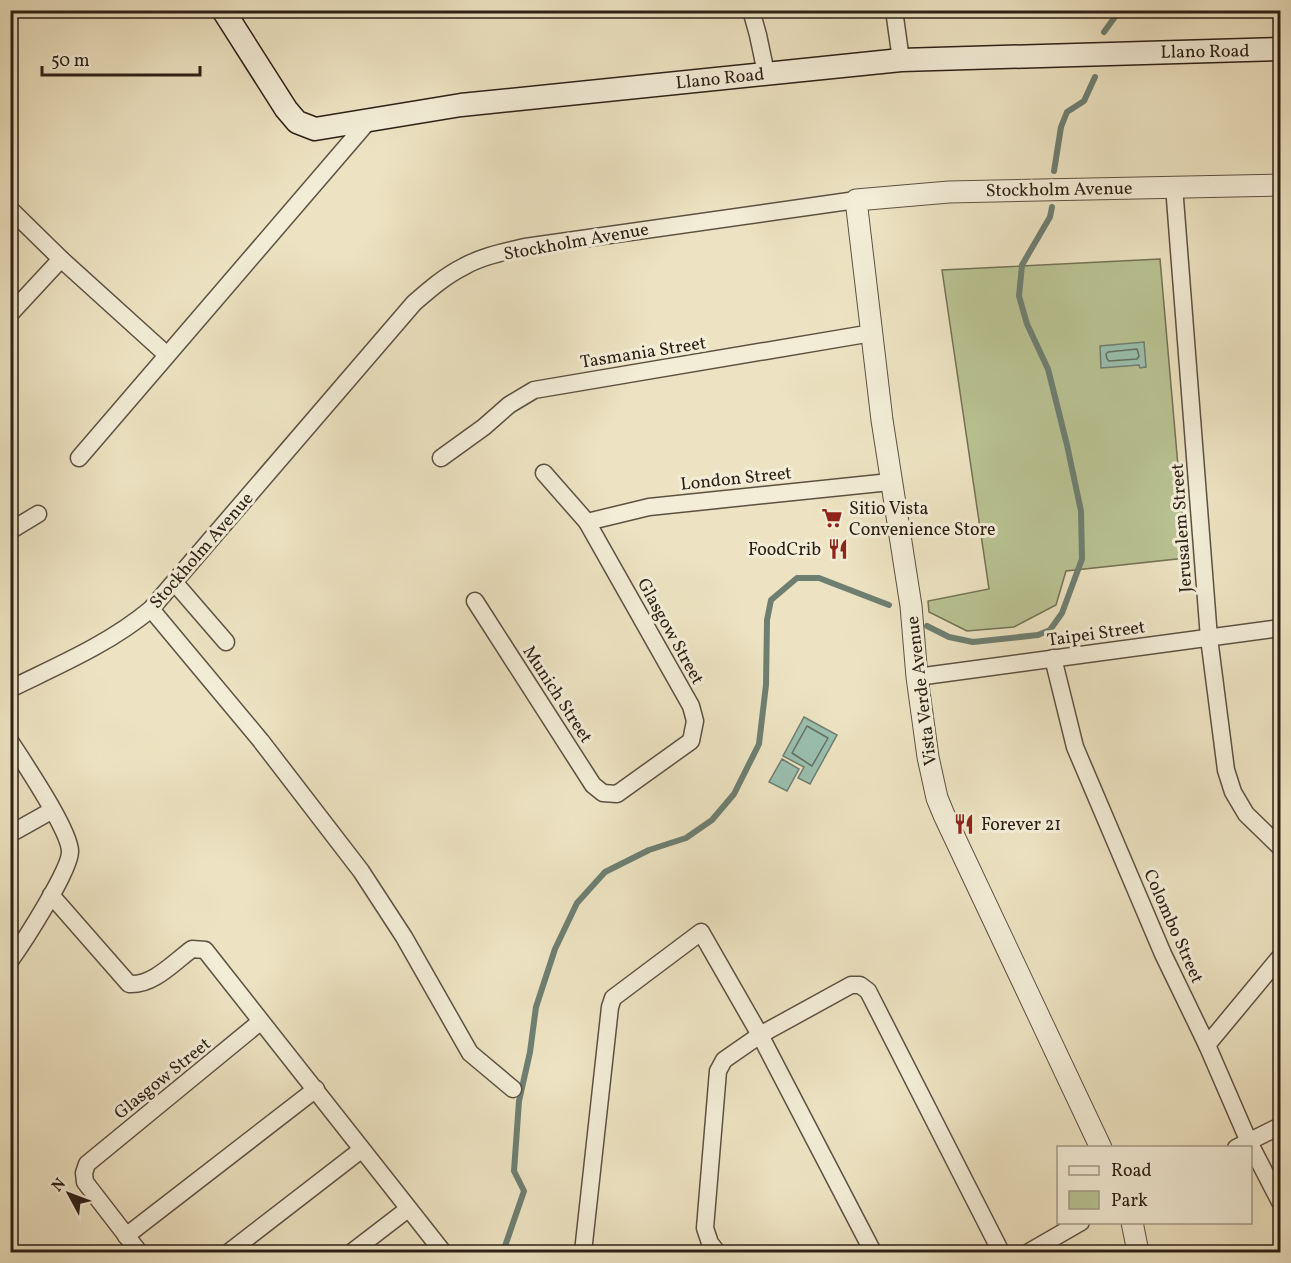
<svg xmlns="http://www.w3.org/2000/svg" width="1291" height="1263" font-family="Vollkorn,serif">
<rect width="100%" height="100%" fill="#ede3c2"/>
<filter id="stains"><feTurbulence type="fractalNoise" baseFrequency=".00333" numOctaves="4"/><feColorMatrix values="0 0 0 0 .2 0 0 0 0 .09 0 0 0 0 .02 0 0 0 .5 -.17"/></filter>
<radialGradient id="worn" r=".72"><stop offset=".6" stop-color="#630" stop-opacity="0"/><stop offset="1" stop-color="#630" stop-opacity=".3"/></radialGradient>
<polygon fill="#b9c393" stroke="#737255" stroke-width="1.5" points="1160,259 1186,558 1066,571 1056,605 1014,627 967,631 929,612 928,601 989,589 942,270"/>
<g fill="#9abfae" stroke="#6e7f72" stroke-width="1.5">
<polygon points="1144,342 1146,367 1140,368 1139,365 1101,368 1100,346"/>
<polygon points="804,717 837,735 810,784 798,778 804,767 783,756"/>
<polygon points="782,759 799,769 787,791 769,782"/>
</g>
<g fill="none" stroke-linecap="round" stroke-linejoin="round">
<g stroke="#647062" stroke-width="1.5">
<polygon points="1137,349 1139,356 1137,359 1109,361 1107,359 1106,354 1108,352"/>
<polygon points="807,726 828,738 812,766 792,753"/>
</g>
<g stroke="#6e7f72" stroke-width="6">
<polyline points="1104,32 1120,10"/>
<polyline points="1054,171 1061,127 1067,112 1084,101 1095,77"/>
<polyline points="927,626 949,637 973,642 1038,635 1050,630 1062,613 1082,559 1081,511 1067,445 1048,369 1027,324 1019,296 1022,265 1050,217 1052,207"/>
<polyline points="503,1252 524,1191 514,1171 519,1101 530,1052 536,1007 555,949 577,903 605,872 649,850 686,838 712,820 734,794 759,744 766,685 767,620 771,600 797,578 819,578 889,605"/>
</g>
<g stroke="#5d5142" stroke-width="19">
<g id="minor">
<polyline points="751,10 758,35 766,73"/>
<polyline points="894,10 901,60"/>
<polyline points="1174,186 1209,638 1226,770 1233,792 1246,814 1280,847"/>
<polyline points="10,209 61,259 167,355"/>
<polyline points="10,314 61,259"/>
<polyline points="79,458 371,118"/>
<polyline points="441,458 484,427 509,405 534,390 872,333"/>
<polyline points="587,522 649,507 890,482"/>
<polyline points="10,531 38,514"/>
<polyline points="175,583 226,642"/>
<polyline points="475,601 593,785 603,793 617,794 691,741 695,721 691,706 587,522 544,473"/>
<polyline points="151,609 261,741 361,871 404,937 470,1053 513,1089"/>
<polyline points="1053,658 1075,747 1163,954 1207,1045 1249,1142 1280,1202"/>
<polyline points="917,677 1280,628"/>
<path d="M10,689C59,665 109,644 151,609L414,303C429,290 445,276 463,267C482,256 504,252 525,247L856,200"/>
<path d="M10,741C24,763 69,829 70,851C71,869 23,943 10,961"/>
<polyline points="10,834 51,811"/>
<path d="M51,895L129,984C153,986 174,962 192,949L205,950L443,1252"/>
<polyline points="1207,1045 1280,957"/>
<polyline points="1236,1148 1280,1126"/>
<polyline points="126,1236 316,1089"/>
<polyline points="139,1252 85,1182 84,1173 87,1164 260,1022"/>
<polyline points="229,1252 361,1150"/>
<polyline points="352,1252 408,1209"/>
<polyline points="583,1252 610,1007 613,998 701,932 760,1035 873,1252"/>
<polyline points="717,1252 710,1243 705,1228 718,1071 724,1060 760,1035 851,985 860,985 868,991 1001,1252"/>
<polyline points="1029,1252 1081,1222"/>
</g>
</g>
<g stroke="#5d5142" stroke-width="23">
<g id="tertiary">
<polyline points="1101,1148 944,815 937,798 928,757 917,677 911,606 882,420 856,200 949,192 1280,185"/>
<polyline points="1132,1222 1138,1252"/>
</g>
</g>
<g stroke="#2d2017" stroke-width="25">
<polyline id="secondary" points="223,10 286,109 297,122 315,129 461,105 901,60 1280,49"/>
</g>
<use href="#minor" stroke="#f3edd7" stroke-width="16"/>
<use href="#tertiary" stroke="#f3edd7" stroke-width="21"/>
<use href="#secondary" stroke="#f3edd7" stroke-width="22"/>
</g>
<defs>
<g id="supermarket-bare" transform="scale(1.62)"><path d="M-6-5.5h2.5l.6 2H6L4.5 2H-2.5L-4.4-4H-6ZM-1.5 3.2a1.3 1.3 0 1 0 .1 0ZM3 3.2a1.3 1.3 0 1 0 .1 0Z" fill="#8f2418" stroke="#f3edd7" stroke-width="2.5" paint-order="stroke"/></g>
<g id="restaurant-bare" transform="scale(1.62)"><path d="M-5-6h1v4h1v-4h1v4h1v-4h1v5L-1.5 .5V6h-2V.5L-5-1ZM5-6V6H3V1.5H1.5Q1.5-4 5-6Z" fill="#8f2418" stroke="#f3edd7" stroke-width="2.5" paint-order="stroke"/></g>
</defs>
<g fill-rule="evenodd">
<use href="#supermarket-bare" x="832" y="518"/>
<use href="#restaurant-bare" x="838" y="549"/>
<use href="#restaurant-bare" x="964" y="824"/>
</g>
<g text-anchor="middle" stroke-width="6" stroke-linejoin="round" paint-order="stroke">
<g font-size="18" fill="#2d2017" stroke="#f3edd7">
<text transform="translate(1205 51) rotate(-1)" y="6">Llano Road</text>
<text transform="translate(720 78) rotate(-6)" y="6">Llano Road</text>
<text transform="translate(1059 189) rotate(-1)" y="6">Stockholm Avenue</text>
<text transform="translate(576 241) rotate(-10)" y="6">Stockholm Avenue</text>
<text transform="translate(643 352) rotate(-9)" y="6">Tasmania Street</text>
<text transform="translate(736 478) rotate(-6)" y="6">London Street</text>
<text transform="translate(1181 528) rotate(-94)" y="6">Jerusalem Street</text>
<text transform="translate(201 550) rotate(-49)" y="6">Stockholm Avenue</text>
<text transform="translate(671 631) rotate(61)" y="6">Glasgow Street</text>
<text transform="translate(1096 633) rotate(-8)" y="6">Taipei Street</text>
<text transform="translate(921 691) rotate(-97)" y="6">Vista Verde Avenue</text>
<text transform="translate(558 694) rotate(57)" y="6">Munich Street</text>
<text transform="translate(1174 926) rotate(66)" y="6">Colombo Street</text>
<text transform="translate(162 1078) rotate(-39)" y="6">Glasgow Street</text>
</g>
<g font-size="18" fill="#2d2017" stroke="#f3edd7" text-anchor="start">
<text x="849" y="514">Sitio Vista<tspan x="849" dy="21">Convenience Store</tspan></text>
<text x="821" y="555" text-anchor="end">FoodCrib</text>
<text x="981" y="830">Forever 21</text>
</g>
</g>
<rect width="1291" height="1263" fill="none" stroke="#ede3c2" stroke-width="36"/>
<rect x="12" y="12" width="1267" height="1239" fill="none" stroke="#2d2017" stroke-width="3"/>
<rect x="18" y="18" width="1255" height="1227" fill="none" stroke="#2d2017" stroke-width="1.5"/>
<rect x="1057" y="1146" width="195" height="78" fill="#f3edd7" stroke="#a49b8a" stroke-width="1.5"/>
<rect x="1069" y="1166" width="30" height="9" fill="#f3edd7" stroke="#a49b8a" stroke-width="1.5"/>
<text x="1111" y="1176" font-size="18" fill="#2d2017">Road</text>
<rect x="1069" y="1191" width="30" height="18" fill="#b9c393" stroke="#a49b8a" stroke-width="1.5"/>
<text x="1111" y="1206" font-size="18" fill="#2d2017">Park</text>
<g transform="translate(69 1194) rotate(311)" stroke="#f3edd7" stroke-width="4.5" paint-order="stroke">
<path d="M0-4.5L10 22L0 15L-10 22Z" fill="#2d2017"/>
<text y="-9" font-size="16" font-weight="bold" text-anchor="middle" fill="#2d2017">N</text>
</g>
<path d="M42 66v9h158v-9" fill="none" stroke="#2d2017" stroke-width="3"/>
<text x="51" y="66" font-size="18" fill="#2d2017" stroke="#f3edd7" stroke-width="4.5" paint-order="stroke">50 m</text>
<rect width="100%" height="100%" filter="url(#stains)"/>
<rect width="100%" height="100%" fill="url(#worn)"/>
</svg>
